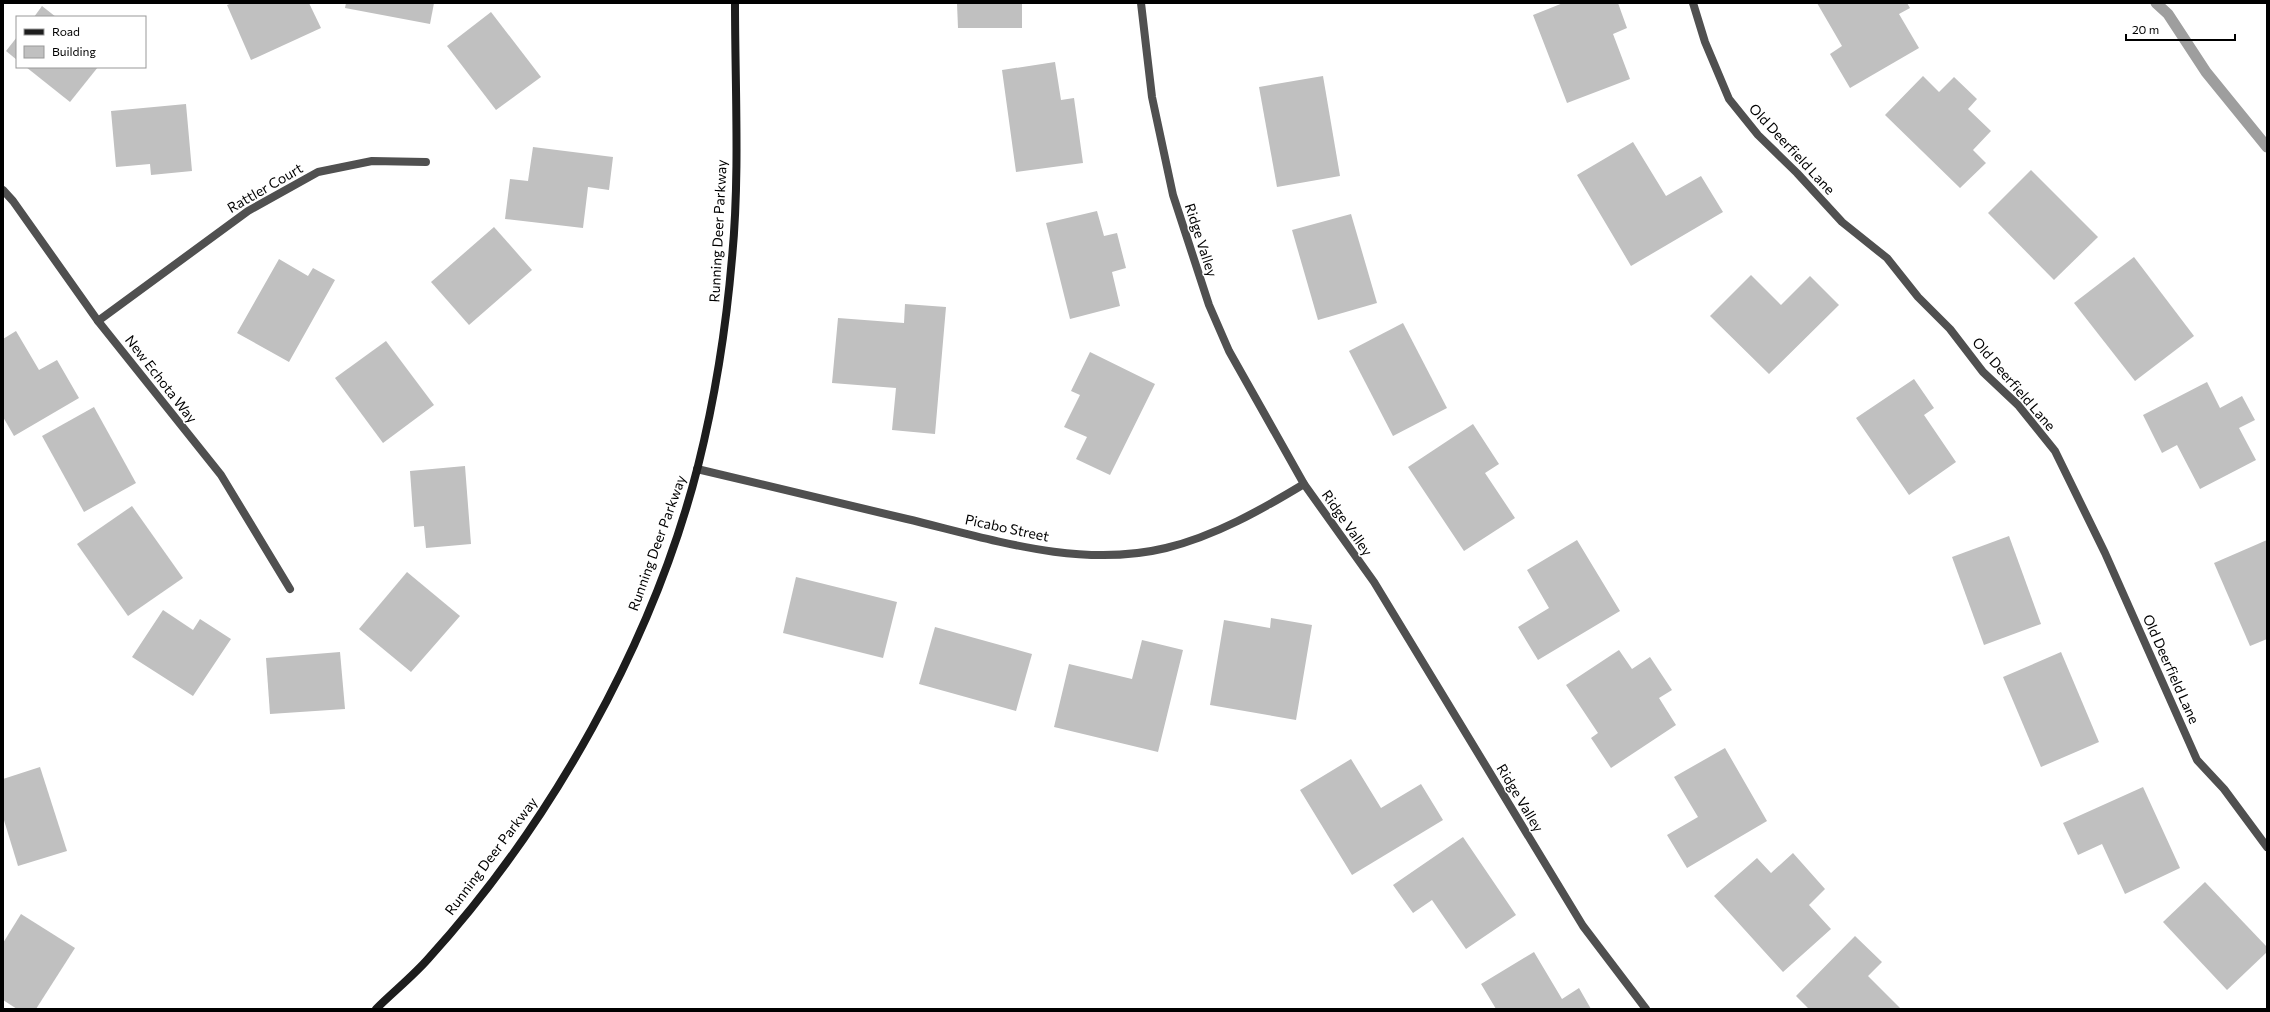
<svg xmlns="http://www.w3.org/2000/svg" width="2270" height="1012" font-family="Commissioner,sans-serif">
<rect width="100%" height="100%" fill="#fff"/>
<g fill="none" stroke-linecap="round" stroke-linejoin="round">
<polyline stroke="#9e9e9e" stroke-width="11" points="2156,3 2168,14 2206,72 2267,147"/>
</g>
<g fill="#c0c0c0">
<polygon points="232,3 309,3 321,28 251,60 227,5"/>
<polygon points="346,3 434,3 430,24 345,8"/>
<polygon points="957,3 1022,3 1022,28 958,28"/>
<polygon points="1563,3 1618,3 1627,28 1613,34 1630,79 1567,103 1533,15"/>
<polygon points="1817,3 1907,3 1910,8 1899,14 1919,48 1850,88 1830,54 1842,46"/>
<polygon points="42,6 56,17 34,17"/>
<polygon points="491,12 541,77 496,110 447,46"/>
<polygon points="17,37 17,60 6,51"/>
<polygon points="1055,62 1061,100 1074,98 1083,163 1016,172 1002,70"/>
<polygon points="26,67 98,67 70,102"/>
<polygon points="1323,76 1340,176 1277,187 1259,87"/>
<polygon points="1923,76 1939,92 1954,77 1977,99 1968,109 1991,131 1973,150 1986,163 1960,188 1885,115"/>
<polygon points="186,104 192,171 151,175 150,164 116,167 111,111"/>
<polygon points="1633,142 1666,196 1701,176 1723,212 1631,266 1577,175"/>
<polygon points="533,147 613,157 609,190 588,187 583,228 505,219 510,179 528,181"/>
<polygon points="2031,170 2098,237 2054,280 1988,213"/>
<polygon points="1097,211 1104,236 1117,233 1126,268 1112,272 1120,306 1070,319 1046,223"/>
<polygon points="1351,214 1377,303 1318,320 1292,230"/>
<polygon points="494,227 532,270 469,325 431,282"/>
<polygon points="2134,257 2194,336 2135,381 2074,303"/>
<polygon points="279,259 308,276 313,268 335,280 289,362 237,333"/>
<polygon points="1751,275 1781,305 1810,276 1839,305 1769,374 1710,316"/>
<polygon points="905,304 946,307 935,434 892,430 896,388 832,383 838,318 904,323"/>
<polygon points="1403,323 1447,408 1393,436 1349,351"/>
<polygon points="16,331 39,370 57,360 79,398 14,436 3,417 3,339"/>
<polygon points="386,341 434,405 383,443 335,378"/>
<polygon points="1090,352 1155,384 1110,475 1076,459 1087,437 1064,427 1080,395 1071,391"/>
<polygon points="1914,379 1934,408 1924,415 1956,462 1909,495 1856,418"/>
<polygon points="2207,382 2220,408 2242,396 2255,420 2239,428 2256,460 2200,489 2177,445 2162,453 2143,415"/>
<polygon points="94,407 136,483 84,512 42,436"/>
<polygon points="1473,424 1499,464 1485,473 1515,518 1464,551 1408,467"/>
<polygon points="465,466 471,544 426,548 424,526 414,527 410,471"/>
<polygon points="132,506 183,578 128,616 77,544"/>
<polygon points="2009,536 2041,624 1984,645 1952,557"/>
<polygon points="1577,540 1620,611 1538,660 1518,627 1549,608 1527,570"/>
<polygon points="2267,540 2267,639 2250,646 2214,563"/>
<polygon points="407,572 460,616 411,672 359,629"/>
<polygon points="796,577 897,602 883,658 783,633"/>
<polygon points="163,610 193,630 200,619 231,639 193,696 132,657"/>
<polygon points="1271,618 1312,625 1296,720 1210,705 1224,620 1270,628"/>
<polygon points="935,627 1032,654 1016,711 919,684"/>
<polygon points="1142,640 1183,650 1158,752 1054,727 1069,664 1132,679"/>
<polygon points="1619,650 1632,669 1650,657 1672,690 1659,698 1676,725 1611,768 1591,738 1598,733 1566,685"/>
<polygon points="340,652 345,709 270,714 266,658"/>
<polygon points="2061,652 2099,742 2041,767 2003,677"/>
<polygon points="1725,748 1767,821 1687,868 1667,835 1698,817 1674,777"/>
<polygon points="1351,759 1381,808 1421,784 1443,820 1352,875 1300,790"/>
<polygon points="40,767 67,851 18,866 3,817 3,779"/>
<polygon points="2143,787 2180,868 2125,894 2102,844 2078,855 2063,823"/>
<polygon points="1463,837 1516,915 1466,949 1432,900 1413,913 1393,885"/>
<polygon points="1793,853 1825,889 1809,905 1831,929 1783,972 1714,896 1757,858 1771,873"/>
<polygon points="2205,882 2267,947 2267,952 2227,990 2163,922"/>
<polygon points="21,914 75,948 36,1009 17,1009 3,1000 3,943"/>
<polygon points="1855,936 1882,962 1868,976 1901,1009 1809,1009 1796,996"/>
<polygon points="1534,952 1562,999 1579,988 1591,1009 1496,1009 1481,984"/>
</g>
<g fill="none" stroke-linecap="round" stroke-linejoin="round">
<g stroke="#505050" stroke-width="8">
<polyline points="1141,3 1152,97 1173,195 1209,305 1229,351 1304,484 1374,582 1583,926 1646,1009"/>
<polyline points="1693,3 1705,42 1729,99 1758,135 1797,173 1842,222 1887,258 1918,297 1950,329 1983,372 2018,405 2055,451 2105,553 2197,760 2224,789 2267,847"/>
<polyline points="3,190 13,201 98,321 221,475 290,589"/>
<polyline points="98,321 248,211 318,172 372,161 426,162"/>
<path d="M697,469C767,485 837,502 907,519C990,539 1080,569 1166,548C1215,536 1261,510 1304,484"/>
</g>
<path stroke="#1d1d1d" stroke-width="8" d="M376,1009C393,992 412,977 428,959C550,825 653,643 698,466C715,398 726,329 732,258C740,174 735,88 735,3"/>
</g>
<g text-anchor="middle" stroke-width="3" stroke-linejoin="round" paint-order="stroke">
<g font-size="14" fill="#000" stroke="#fff">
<text transform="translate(1792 149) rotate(47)" y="5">Old Deerfield Lane</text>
<text transform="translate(265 188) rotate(-30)" y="5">Rattler Court</text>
<text transform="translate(718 231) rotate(-87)" y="5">Running Deer Parkway</text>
<text transform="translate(1201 240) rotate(72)" y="5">Ridge Valley</text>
<text transform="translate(161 379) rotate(52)" y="5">New Echota Way</text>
<text transform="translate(2014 384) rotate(49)" y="5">Old Deerfield Lane</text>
<text transform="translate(1347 523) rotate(55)" y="5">Ridge Valley</text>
<text transform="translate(1007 528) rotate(12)" y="5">Picabo Street</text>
<text transform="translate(657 543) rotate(-70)" y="5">Running Deer Parkway</text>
<text transform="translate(2171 669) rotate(66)" y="5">Old Deerfield Lane</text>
<text transform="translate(1520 798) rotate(59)" y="5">Ridge Valley</text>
<text transform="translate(491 856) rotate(-53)" y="5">Running Deer Parkway</text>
</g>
</g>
<rect width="2270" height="1012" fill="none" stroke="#000000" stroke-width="8"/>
<rect x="16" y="16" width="130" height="52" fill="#ffffff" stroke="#999999"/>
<rect x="24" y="29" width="20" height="6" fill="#1d1d1d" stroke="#999999"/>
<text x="52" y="36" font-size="12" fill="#000000">Road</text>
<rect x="24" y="46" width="20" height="12" fill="#c0c0c0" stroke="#999999"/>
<text x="52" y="56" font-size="12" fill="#000000">Building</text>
<path d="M2126 34v6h109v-6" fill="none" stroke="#000000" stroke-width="2"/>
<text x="2132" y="34" font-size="12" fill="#000000" stroke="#ffffff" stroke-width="3" paint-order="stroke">20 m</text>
</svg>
